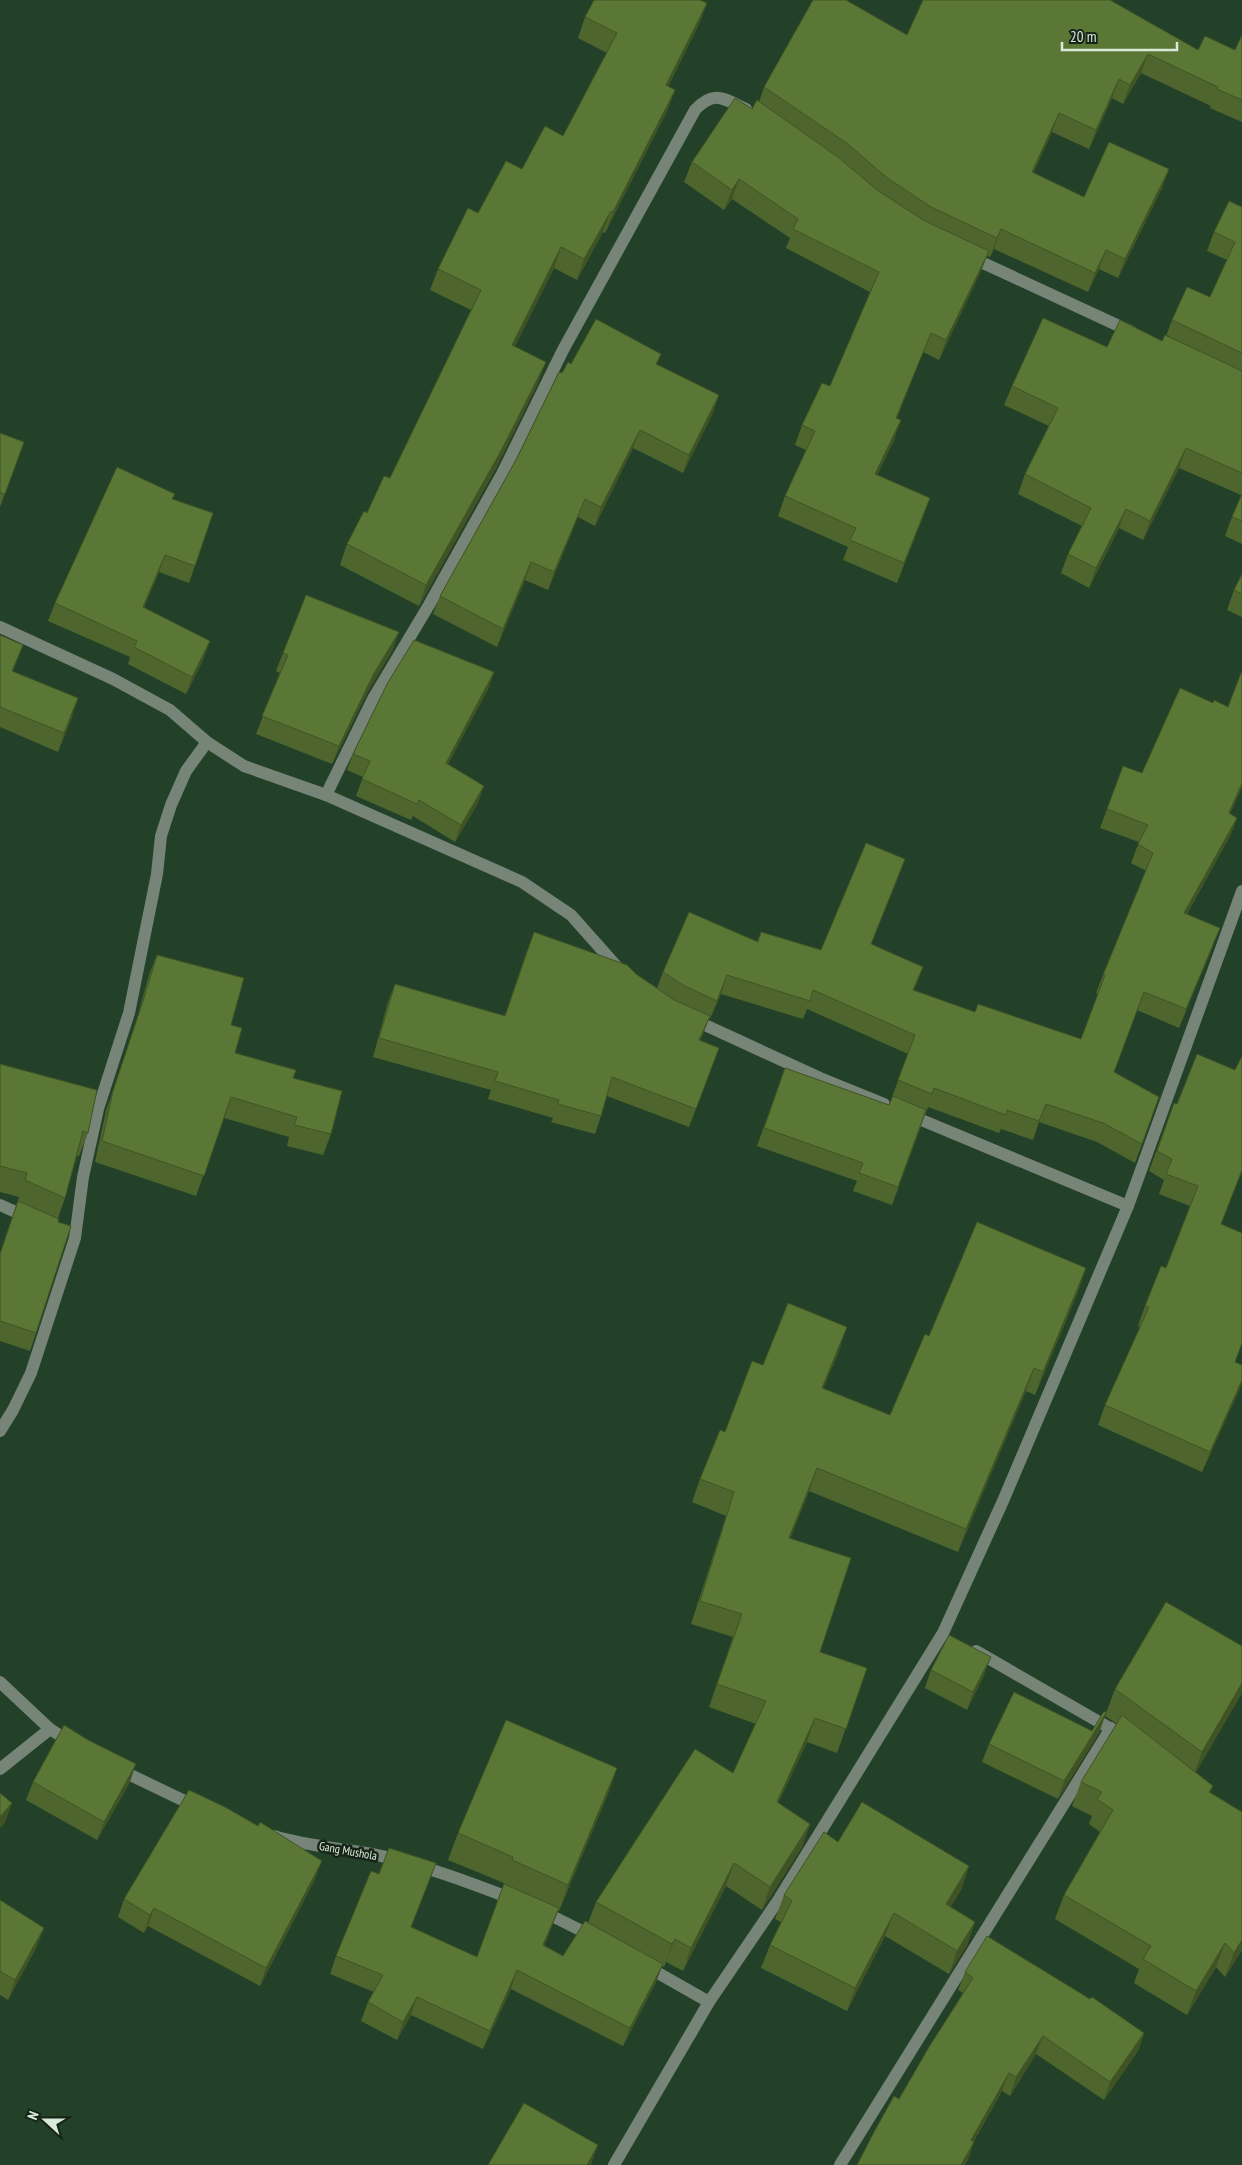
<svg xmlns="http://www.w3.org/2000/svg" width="1242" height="2165" font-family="'PT Sans Narrow',sans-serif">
<rect width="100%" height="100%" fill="#224128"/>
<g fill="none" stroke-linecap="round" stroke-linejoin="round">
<g stroke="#768577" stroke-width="12">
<polyline points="968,256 1132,332"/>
<polyline points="0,627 113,679 170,710 207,742 244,766 326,795 522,882 571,915 619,969"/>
<path d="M326,795L374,697L429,605L502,474L563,350L695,110C714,89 724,99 746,109"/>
<polyline points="692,1019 820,1078 884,1104"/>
<polyline points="907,1114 1128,1206"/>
<polyline points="0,1205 29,1218"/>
<polyline points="0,1431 13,1410 31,1373 75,1238 83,1177 98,1109 129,1013 157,874 161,836 171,805 186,771 207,742"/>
<polyline points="976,1651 1113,1730"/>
<polyline points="0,1682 50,1729 72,1743"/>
<polyline points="0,1769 50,1729"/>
<polyline points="118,1769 197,1807"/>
<path d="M274,1836C306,1846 339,1848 372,1854C418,1863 471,1883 515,1900"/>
<polyline points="540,1910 594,1937"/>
<polyline points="644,1965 709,2002"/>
<polyline points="614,2165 709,2002 779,1899 943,1633 1003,1501 1128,1206 1242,891"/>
<polyline points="840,2165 1111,1728"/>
</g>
</g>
<g fill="#4e662e">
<polygon points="707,3 699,24 668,87 675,90 667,111 605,233 603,232 577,280 554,268 515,346 538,383 495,470 419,606 340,565 347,544 390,478 471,310 430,290 438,269 478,213 522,169 563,136 607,53 578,38 585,17"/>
<polygon points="907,35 1198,50 1235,50 1242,35 1242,122 1210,108 1211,106 1141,73 1123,104 1112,98 1089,149 1052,132 1033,173 1084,197 1169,169 1162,188 1118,278 1099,269 1088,292 994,249 990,257 987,256 981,271 939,360 923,352 897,418 894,440 877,475 923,517 897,583 843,560 848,547 778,516 785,496 806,450 795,445 802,425 830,386 870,292 786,248 790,238 732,199 724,210 684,182 692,162 752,109 759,102 764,87"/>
<polygon points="1242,207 1242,544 1225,536 1232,517 1241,495 1179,468 1143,540 1119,528 1089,588 1061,573 1068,554 1082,526 1018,494 1025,474 1049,426 1004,405 1012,386 1107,347 1162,341 1166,336 1172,320 1210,297 1227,260 1207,251 1214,232"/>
<polygon points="661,354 657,364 713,413 683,473 633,448 595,526 578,517 548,590 525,580 497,647 433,614 440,596 516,460 562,373 571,364"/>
<polygon points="0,433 24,442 0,507"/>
<polygon points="173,499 213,513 189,583 159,572 144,607 204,658 186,694 128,664 130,657 48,621 55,603"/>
<polygon points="1242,574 1242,617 1227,610 1234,590"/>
<polygon points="399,632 392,651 367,693 332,764 256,734 280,673 276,671 283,653"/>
<polygon points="0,635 23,645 13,671 72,717 58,752 0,727"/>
<polygon points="494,672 488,689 448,764 478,803 455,842 413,816 411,820 356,796 363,777 347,770 353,754"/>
<polygon points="1242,673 1242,787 1230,814 1237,818 1230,836 1187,914 1213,946 1179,1028 1137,1010 1114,1072 1142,1144 1135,1163 1097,1142 1039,1122 1033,1140 1001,1129 999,1133 928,1107 892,1205 853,1191 857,1181 757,1146 785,1068 889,1105 908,1054 807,1009 803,1019 721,994 710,1019 709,1019 700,1041 719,1048 689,1127 607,1096 601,1116 595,1134 551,1122 553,1118 488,1099 491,1090 373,1057 388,1002 395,984 505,1016 527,950 636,974 657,988 663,972 757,942 761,932 821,950 898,878 871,944 923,967 914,990 975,1012 1081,1039 1098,994 1096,993 1103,975 1146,871 1131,863 1139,842 1100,828 1123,766 1142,773 1213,703 1228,707"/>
<polygon points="157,955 231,1025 235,1053 293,1078 331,1134 323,1155 287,1146 289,1137 224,1118 196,1196 95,1162 106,1111 136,1022 149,975"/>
<polygon points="0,1064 88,1133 79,1156 77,1156 65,1198 58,1218 36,1333 30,1351 0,1341 0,1253 19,1197 0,1192"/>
<polygon points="1174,1103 1242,1171 1221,1224 1235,1362 1240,1388 1202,1472 1098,1425 1105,1405 1140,1327 1138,1326 1145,1306 1166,1268 1190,1206 1159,1194 1164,1180 1149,1171"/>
<polygon points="1078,1292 1035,1395 1026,1391 958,1552 809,1491 790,1539 820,1652 867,1668 837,1753 807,1742 778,1803 810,1824 802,1847 762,1910 726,1886 683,1971 666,1962 664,1967 662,1966 656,1982 623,2046 511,1989 483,2049 411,2015 397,2040 361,2021 368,2002 374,1992 330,1974 336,1956 379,1874 436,1863 411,1927 477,1957 504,1883 448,1860 458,1833 617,1768 608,1794 559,1911 558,1911 544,1946 563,1956 588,1923 596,1902 733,1773 756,1724 709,1707 733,1637 691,1624 726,1516 692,1502 700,1479 725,1432 763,1365 839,1351 823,1388 890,1415 929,1336"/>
<polygon points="931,1670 984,1675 967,1710 925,1688"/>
<polygon points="1115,1689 1242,1693 1196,1772 1213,1786 1210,1792 1242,1812 1242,1950 1225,1977 1216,1967 1187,2015 1134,1983 1139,1969 1055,1919 1064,1895 1100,1832 1089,1824 1092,1816 1072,1806 1081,1782 1117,1724 1105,1716"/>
<polygon points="1092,1731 1100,1731 1058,1799 982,1762 989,1744"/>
<polygon points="33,1782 130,1782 97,1840 26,1800"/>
<polygon points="838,1842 969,1866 961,1890 950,1907 975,1922 967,1945 949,1974 885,1936 847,2011 761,1968 770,1945 781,1922 775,1919 784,1895"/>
<polygon points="315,1879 260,1986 148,1926 144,1933 118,1917 124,1899"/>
<polygon points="0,1900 44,1928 36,1948 8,2000 0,1995"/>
<polygon points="965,1972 1144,2033 1138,2051 1104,2100 1036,2054 1010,2096 1002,2091 974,2141 968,2160 899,2099 963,1993 958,1990"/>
</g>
<g fill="#405325">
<polygon points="707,3 699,24 658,106 666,85"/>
<polygon points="1148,54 1141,73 1123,104 1130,85"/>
<polygon points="1119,79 1112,98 1089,149 1096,130"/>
<polygon points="675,90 667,111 605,233 613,212"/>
<polygon points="1059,113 1052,132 1025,192 1032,172"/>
<polygon points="1169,169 1162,188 1118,278 1125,259"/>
<polygon points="739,179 732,199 724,210 732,190"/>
<polygon points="611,211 603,232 577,280 584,259"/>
<polygon points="1001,229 994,249 990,257 997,238"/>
<polygon points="561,247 554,268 505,366 512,345"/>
<polygon points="1106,250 1099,269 1088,292 1095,273"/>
<polygon points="989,251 981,271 939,360 946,340"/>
<polygon points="931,333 923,352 889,437 896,418"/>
<polygon points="546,362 538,383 495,470 419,606 426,585"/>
<polygon points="719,395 713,413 683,473 689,455"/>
<polygon points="901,420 894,440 868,494 875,474"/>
<polygon points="640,430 633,448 595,526 601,507"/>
<polygon points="1186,448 1179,468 1143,540 1150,521"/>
<polygon points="930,498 923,517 897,583 904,563"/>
<polygon points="585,499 578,517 548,590 554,572"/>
<polygon points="1126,509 1119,528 1089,588 1096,568"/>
<polygon points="165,555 159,572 137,624 143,607"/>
<polygon points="531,562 525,580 497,647 503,629"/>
<polygon points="399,632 392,651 367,693 332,764 339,746 373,675"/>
<polygon points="210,641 204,658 186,694 192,677"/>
<polygon points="23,645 16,663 5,689 12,671"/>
<polygon points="494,672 488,689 440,779 446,763"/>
<polygon points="78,698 72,717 58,752 64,733"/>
<polygon points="1242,783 1242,787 1222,832 1229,813"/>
<polygon points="484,786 478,803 455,842 461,825"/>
<polygon points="1237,818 1230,836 1177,931 1184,913"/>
<polygon points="905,859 898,878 864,962 871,944"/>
<polygon points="1220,928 1213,946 1179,1028 1186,1009"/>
<polygon points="923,967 916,985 906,1008 913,990"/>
<polygon points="727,975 721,994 710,1019 717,1001"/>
<polygon points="710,1016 703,1034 693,1058 699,1040"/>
<polygon points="1086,1268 1078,1292 1035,1395 1043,1372"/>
<polygon points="847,1327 839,1351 814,1411 822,1388"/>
<polygon points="1034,1368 1026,1391 958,1552 966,1529"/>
<polygon points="1242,1380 1242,1383 1240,1388 1202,1472 1210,1452"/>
<polygon points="817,1468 809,1491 781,1562 789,1538"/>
<polygon points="991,1657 984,1675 967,1710 973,1692"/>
<polygon points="1242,1683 1242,1693 1192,1779 1202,1752"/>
<polygon points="1106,1713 1100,1731 1058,1799 1064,1781"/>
<polygon points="815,1718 807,1742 768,1825 777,1802"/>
<polygon points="136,1764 130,1782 97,1840 104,1822"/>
<polygon points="617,1768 608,1794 559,1911 568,1885"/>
<polygon points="12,1803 5,1823 0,1828 0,1817"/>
<polygon points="810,1824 802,1847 762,1910 770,1887"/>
<polygon points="322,1861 315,1879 260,1986 266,1968"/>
<polygon points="734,1863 726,1886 683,1971 691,1948"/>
<polygon points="969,1866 961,1890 938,1928 946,1904"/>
<polygon points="154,1908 148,1926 144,1933 150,1915"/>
<polygon points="559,1908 552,1926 537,1963 543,1945"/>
<polygon points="894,1913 885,1936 847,2011 855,1988"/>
<polygon points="975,1922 967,1945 949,1974 957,1951"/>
<polygon points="44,1928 36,1948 8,2000 15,1980"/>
<polygon points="675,1939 666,1962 664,1967 672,1944"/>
<polygon points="1242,1940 1242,1950 1225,1977 1234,1953"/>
<polygon points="1225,1943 1216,1967 1187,2015 1196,1991"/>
<polygon points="663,1964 656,1982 623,2046 630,2028"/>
<polygon points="517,1970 511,1989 483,2049 490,2031"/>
<polygon points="417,1997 411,2015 397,2040 403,2022"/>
<polygon points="1144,2033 1138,2051 1104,2100 1110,2082"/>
<polygon points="1043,2036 1036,2054 1010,2096 1016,2077"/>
<polygon points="1009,2073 1002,2091 964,2158 971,2140"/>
<polygon points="974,2142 968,2160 965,2165 961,2165"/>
<polygon points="598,2145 591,2165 587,2165"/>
</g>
<g fill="#5b7735" stroke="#405325">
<polygon points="594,0 700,0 707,3 666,85 675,90 613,212 611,211 584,259 561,247 512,345 546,362 502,449 426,585 347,544 364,511 367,513 384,476 390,478 481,290 438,269 468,208 478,213 506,161 522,169 545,126 563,136 617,33 585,17"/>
<polygon points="813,0 846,0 907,35 923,0 1110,0 1198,50 1205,36 1235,50 1242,35 1242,100 1217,89 1218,87 1148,54 1130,85 1119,79 1096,130 1059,113 1032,172 1084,197 1109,142 1169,169 1125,259 1106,250 1095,273 1001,229 997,238 931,207 886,177 848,144 764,87"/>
<polygon points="735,98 752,109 757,100 838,157 877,190 923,220 989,251 946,340 931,333 896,418 901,420 875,474 930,498 904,563 850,540 856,528 785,496 815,431 802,425 822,383 830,386 879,272 793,229 798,219 739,179 732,190 692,162"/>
<polygon points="1229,201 1242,207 1242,353 1172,320 1187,287 1210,297 1235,242 1214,232"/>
<polygon points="1043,318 1107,347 1120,320 1162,341 1165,335 1242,371 1242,473 1186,448 1150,521 1126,509 1096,568 1068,554 1091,508 1025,474 1058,408 1012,386"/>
<polygon points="596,319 661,354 656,364 719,395 689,455 640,430 601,507 585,499 554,572 531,562 503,629 440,596 516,460 559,372 562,373 568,362 571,364"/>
<polygon points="0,433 24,442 5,494 0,493"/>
<polygon points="117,467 175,494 172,499 213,513 195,566 165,555 143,607 210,641 192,677 134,647 137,641 55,603"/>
<polygon points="1242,494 1242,521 1232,517"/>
<polygon points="1242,574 1242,594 1234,590"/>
<polygon points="306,595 399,632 373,675 339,746 262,716 288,655 283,653"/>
<polygon points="0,635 23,645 12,671 78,698 64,733 0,707"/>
<polygon points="414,640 494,672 446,763 484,786 461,825 419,800 417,804 362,779 370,761 353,754 387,684"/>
<polygon points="1241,673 1242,673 1242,783 1229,813 1237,818 1184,913 1220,928 1186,1009 1144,992 1114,1072 1159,1097 1142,1144 1103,1123 1046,1104 1039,1121 1007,1110 1006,1115 934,1088 932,1094 898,1080 915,1035 813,990 810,1001 727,975 717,1001 683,985 663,972 689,912 758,942 761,932 821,950 866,843 905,859 871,944 923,967 913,990 975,1012 978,1004 1081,1039 1105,975 1103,975 1153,853 1138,844 1148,825 1107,809 1123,766 1142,773 1180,688 1213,703 1214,700 1228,707"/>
<polygon points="534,932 627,965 636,974 674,1000 710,1016 699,1040 719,1048 696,1109 612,1077 601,1116 558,1104 559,1100 495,1081 498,1072 379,1038 395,984 505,1016"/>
<polygon points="157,955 244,978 231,1025 242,1028 235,1053 296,1070 293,1078 342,1091 331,1134 294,1125 297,1117 231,1097 204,1176 102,1141 113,1091 143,1001"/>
<polygon points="1197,1054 1235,1070 1242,1056 1242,1170 1221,1224 1242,1233 1242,1343 1235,1362 1242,1365 1242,1380 1210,1452 1105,1405 1149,1307 1145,1306 1161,1266 1166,1268 1198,1186 1166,1174 1172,1159 1157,1151 1174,1103 1177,1104"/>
<polygon points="0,1064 97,1090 88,1133 83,1131 65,1198 25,1180 27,1173 0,1166"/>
<polygon points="785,1068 889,1105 893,1096 926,1110 898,1187 859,1173 863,1163 764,1128"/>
<polygon points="18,1201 59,1219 58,1222 71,1226 36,1333 0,1321 0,1254"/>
<polygon points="977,1222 1086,1268 1043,1372 1034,1368 966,1529 817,1468 789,1538 851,1558 820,1652 867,1668 846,1729 815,1718 777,1802 810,1824 770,1887 734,1863 691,1948 675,1939 672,1944 596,1902 695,1749 733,1773 766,1701 717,1684 742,1614 700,1601 734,1492 700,1479 720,1430 725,1432 752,1361 763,1365 788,1303 847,1327 822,1388 890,1415 925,1334 929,1336"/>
<polygon points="1166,1602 1242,1646 1242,1683 1202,1752 1115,1689"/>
<polygon points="949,1635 991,1657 973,1692 931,1670"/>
<polygon points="1014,1692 1092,1731 1104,1711 1106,1713 1064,1781 989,1744"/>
<polygon points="1122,1715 1213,1786 1209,1792 1242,1812 1242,1940 1234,1953 1225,1943 1196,1991 1143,1959 1151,1946 1064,1895 1113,1810 1097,1799 1102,1792 1081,1782"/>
<polygon points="506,1720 617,1768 568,1885 512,1860 513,1857 458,1833"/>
<polygon points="64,1725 88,1740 136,1764 104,1822 33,1782"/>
<polygon points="189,1790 225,1807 258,1826 260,1822 322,1861 266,1968 154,1908 150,1915 124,1899"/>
<polygon points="0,1793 12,1803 0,1817"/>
<polygon points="862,1802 969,1866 946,1904 975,1922 957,1951 894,1913 855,1988 770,1945 792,1901 784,1895 824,1832 838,1842"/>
<polygon points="389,1848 436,1863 411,1927 477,1957 504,1884 559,1908 543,1945 563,1956 585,1921 663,1964 630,2028 517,1970 490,2031 417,1997 403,2022 368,2002 383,1975 336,1956 371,1871 379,1874"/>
<polygon points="0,1900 44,1928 15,1980 0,1971"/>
<polygon points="987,1936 1090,1999 1092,1997 1144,2033 1110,2082 1043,2036 1016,2077 1009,2073 971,2140 974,2142 961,2165 857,2165 874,2132 894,2096 899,2099 929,2047 973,1978 965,1972"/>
<polygon points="524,2103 598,2145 587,2165 488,2165"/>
</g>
<g text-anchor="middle" stroke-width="5" stroke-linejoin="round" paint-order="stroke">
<g font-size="12" fill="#d8ebda" stroke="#162418">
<text transform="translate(348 1851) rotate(10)" y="4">Gang Mushola</text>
</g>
</g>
<g transform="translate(45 2120) rotate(291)" stroke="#162418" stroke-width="4" paint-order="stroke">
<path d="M0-4L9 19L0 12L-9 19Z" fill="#d8ebda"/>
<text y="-8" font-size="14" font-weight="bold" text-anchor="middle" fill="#d8ebda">N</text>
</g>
<path d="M1062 42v8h115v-8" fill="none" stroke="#d8ebda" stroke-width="2.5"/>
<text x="1070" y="42" font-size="15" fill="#d8ebda" stroke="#162418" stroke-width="4" paint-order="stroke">20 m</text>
</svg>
